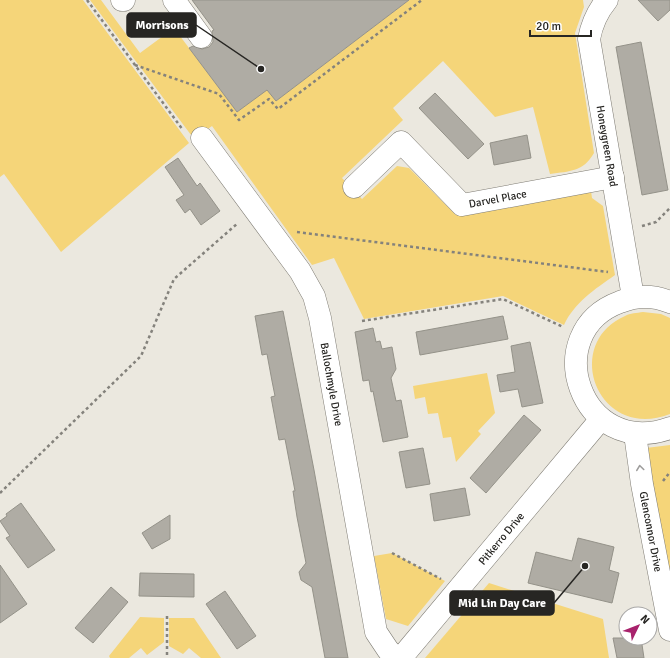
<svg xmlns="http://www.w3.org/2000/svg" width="670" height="658" font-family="Signika,sans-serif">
<rect width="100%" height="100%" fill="#ebe8df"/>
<g fill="#f5d579">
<polygon points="0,0 83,0 189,143 61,252 4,174 0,177"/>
<path d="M90,0H101L140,53L174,28L237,112L267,89L276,101L409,0H583L584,7L575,33L594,153C583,172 570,171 550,174L533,107L495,117L443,61L393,108L403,120L342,178L362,199L397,166L409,168L456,215L591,191L592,198L603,206L615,275C595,289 574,303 564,325L503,296L364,319L334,258L312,265L212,126L194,139Z"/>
<path d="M643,312L661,314L670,318V414C598,442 561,344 625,316C630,313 637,313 643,312Z"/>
<polygon points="487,373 495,413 478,431 481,434 456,462 451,437 443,438 438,413 428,414 425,397 415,399 413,386"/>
<polygon points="670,445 670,587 646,448"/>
<polygon points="392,553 445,581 408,626 386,619 374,556"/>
<polygon points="489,583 603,619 609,658 425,658"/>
<polygon points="140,617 164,618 164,642 147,655 141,648 129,658 110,658 109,656"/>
<polygon points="169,618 194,618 221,658 201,658 189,648 183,654 169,646"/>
</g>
<g fill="#afaca4" stroke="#949289">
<polygon points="192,0 409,0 276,101 267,90 237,112 189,48 193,46 202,49 209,47 213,42 212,31 214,30"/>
<polygon points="638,0 670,0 670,10 658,21"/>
<polygon points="641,42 668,190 642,195 616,47"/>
<polygon points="435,93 484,144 468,159 419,108"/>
<polygon points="527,135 531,158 494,165 490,143"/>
<polygon points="178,158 197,186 200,183 220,211 201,225 190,209 185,213 176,200 184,195 165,167"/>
<polygon points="283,311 314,470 348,658 325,658 312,587 301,580 299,572 306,563 297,517 293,491 295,491 285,439 279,440 271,397 275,396 272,381 267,354 262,355 255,316"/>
<polygon points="503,316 508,339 420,355 416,332"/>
<polygon points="373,328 376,342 380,341 382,349 392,347 396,369 391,378 396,401 401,400 408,437 383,442 373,391 371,392 369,380 363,381 355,332"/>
<polygon points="530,342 543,403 522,407 518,389 500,392 497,375 515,372 511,346"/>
<polygon points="524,415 541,430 486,493 470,478"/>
<polygon points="423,448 430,484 406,488 399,452"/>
<polygon points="465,488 470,515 434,521 430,494"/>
<polygon points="21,503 55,550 28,568 6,538 10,536 0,521 7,516 6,514"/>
<polygon points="170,515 170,539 152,549 142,533"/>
<polygon points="578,538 614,547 609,570 619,573 612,603 528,583 536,552 572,561"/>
<polygon points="0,565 27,604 0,623"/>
<polygon points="140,573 194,574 194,597 139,596"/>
<polygon points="111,587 128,602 93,643 75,628"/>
<polygon points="225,591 256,636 237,649 206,604"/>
<polygon points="613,638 641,638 644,658 617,658"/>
</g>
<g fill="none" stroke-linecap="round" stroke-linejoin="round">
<g stroke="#7f7c74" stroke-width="23">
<g id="minor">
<polyline points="122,0 124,0"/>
<polyline points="174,0 201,37"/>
<path id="s1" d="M607,0C597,12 592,23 589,39L633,297"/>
<path id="s2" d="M202,138L300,271L314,296L320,318L376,632L388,650L396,658"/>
<path id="s3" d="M354,187L401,142L462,205L613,177"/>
<path d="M670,302C653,295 637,295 620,302C538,332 580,460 670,428"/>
<path id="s4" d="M635,434L642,484L670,630"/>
<path id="s5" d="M401,658L601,419"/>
</g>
</g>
<g stroke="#84827c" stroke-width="2.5" stroke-dasharray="3 3" stroke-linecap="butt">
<polyline points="87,0 183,130"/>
<polyline points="135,65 219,94 239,120 269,99 278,109 422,0"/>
<polyline points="642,226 656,222 670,208"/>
<polyline points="297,232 608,272"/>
<polyline points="362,321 503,299 563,327"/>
<polyline points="663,481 670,472"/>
<polyline points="0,493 141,356 174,279 238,223"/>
<polyline points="392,553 441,579"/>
<polyline points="167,655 167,615"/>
</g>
<use href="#minor" stroke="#fff" stroke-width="22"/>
</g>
<defs><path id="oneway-chevron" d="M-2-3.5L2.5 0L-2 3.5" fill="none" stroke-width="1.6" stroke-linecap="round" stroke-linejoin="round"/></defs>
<use stroke="#9e9d9c" href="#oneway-chevron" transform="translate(640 468) rotate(-98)"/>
<g text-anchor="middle" stroke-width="3" stroke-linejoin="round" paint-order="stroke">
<g font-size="11" fill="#272623" stroke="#fff">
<text dy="4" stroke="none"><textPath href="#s1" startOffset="152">Honeygreen Road</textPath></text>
<text dy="4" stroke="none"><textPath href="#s3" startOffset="189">Darvel Place</textPath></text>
<text dy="4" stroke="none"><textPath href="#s2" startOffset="284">Ballochmyle Drive</textPath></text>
<text dy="4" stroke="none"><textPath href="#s4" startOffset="99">Glenconnor Drive</textPath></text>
<text dy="4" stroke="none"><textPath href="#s5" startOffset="156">Pitkerro Drive</textPath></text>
</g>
</g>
<path fill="none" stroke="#272623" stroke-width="1.5" d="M261 69L196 25M585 566L554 603"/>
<g fill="#272623" stroke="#fff" stroke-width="1.5">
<circle cx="261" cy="69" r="4"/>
<circle cx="585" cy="566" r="4"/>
</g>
<g fill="#272623" stroke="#272623" stroke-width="1.5">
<rect x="127" y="13" width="69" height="24" rx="4"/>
<rect x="450" y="591" width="104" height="24" rx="4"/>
</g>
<g font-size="12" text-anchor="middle" font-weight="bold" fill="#fff">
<text x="162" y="29">Morrisons</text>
<text x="502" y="607">Mid Lin Day Care</text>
</g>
<g transform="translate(638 626) rotate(47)"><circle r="19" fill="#ffffff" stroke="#a9a8a7"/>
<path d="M0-3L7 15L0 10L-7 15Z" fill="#a8226c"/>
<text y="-6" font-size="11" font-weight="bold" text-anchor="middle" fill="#272623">N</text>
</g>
<path d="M530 30v6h61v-6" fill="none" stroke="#272623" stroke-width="2"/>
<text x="536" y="30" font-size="12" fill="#272623" stroke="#ffffff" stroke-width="3" paint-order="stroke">20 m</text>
</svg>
